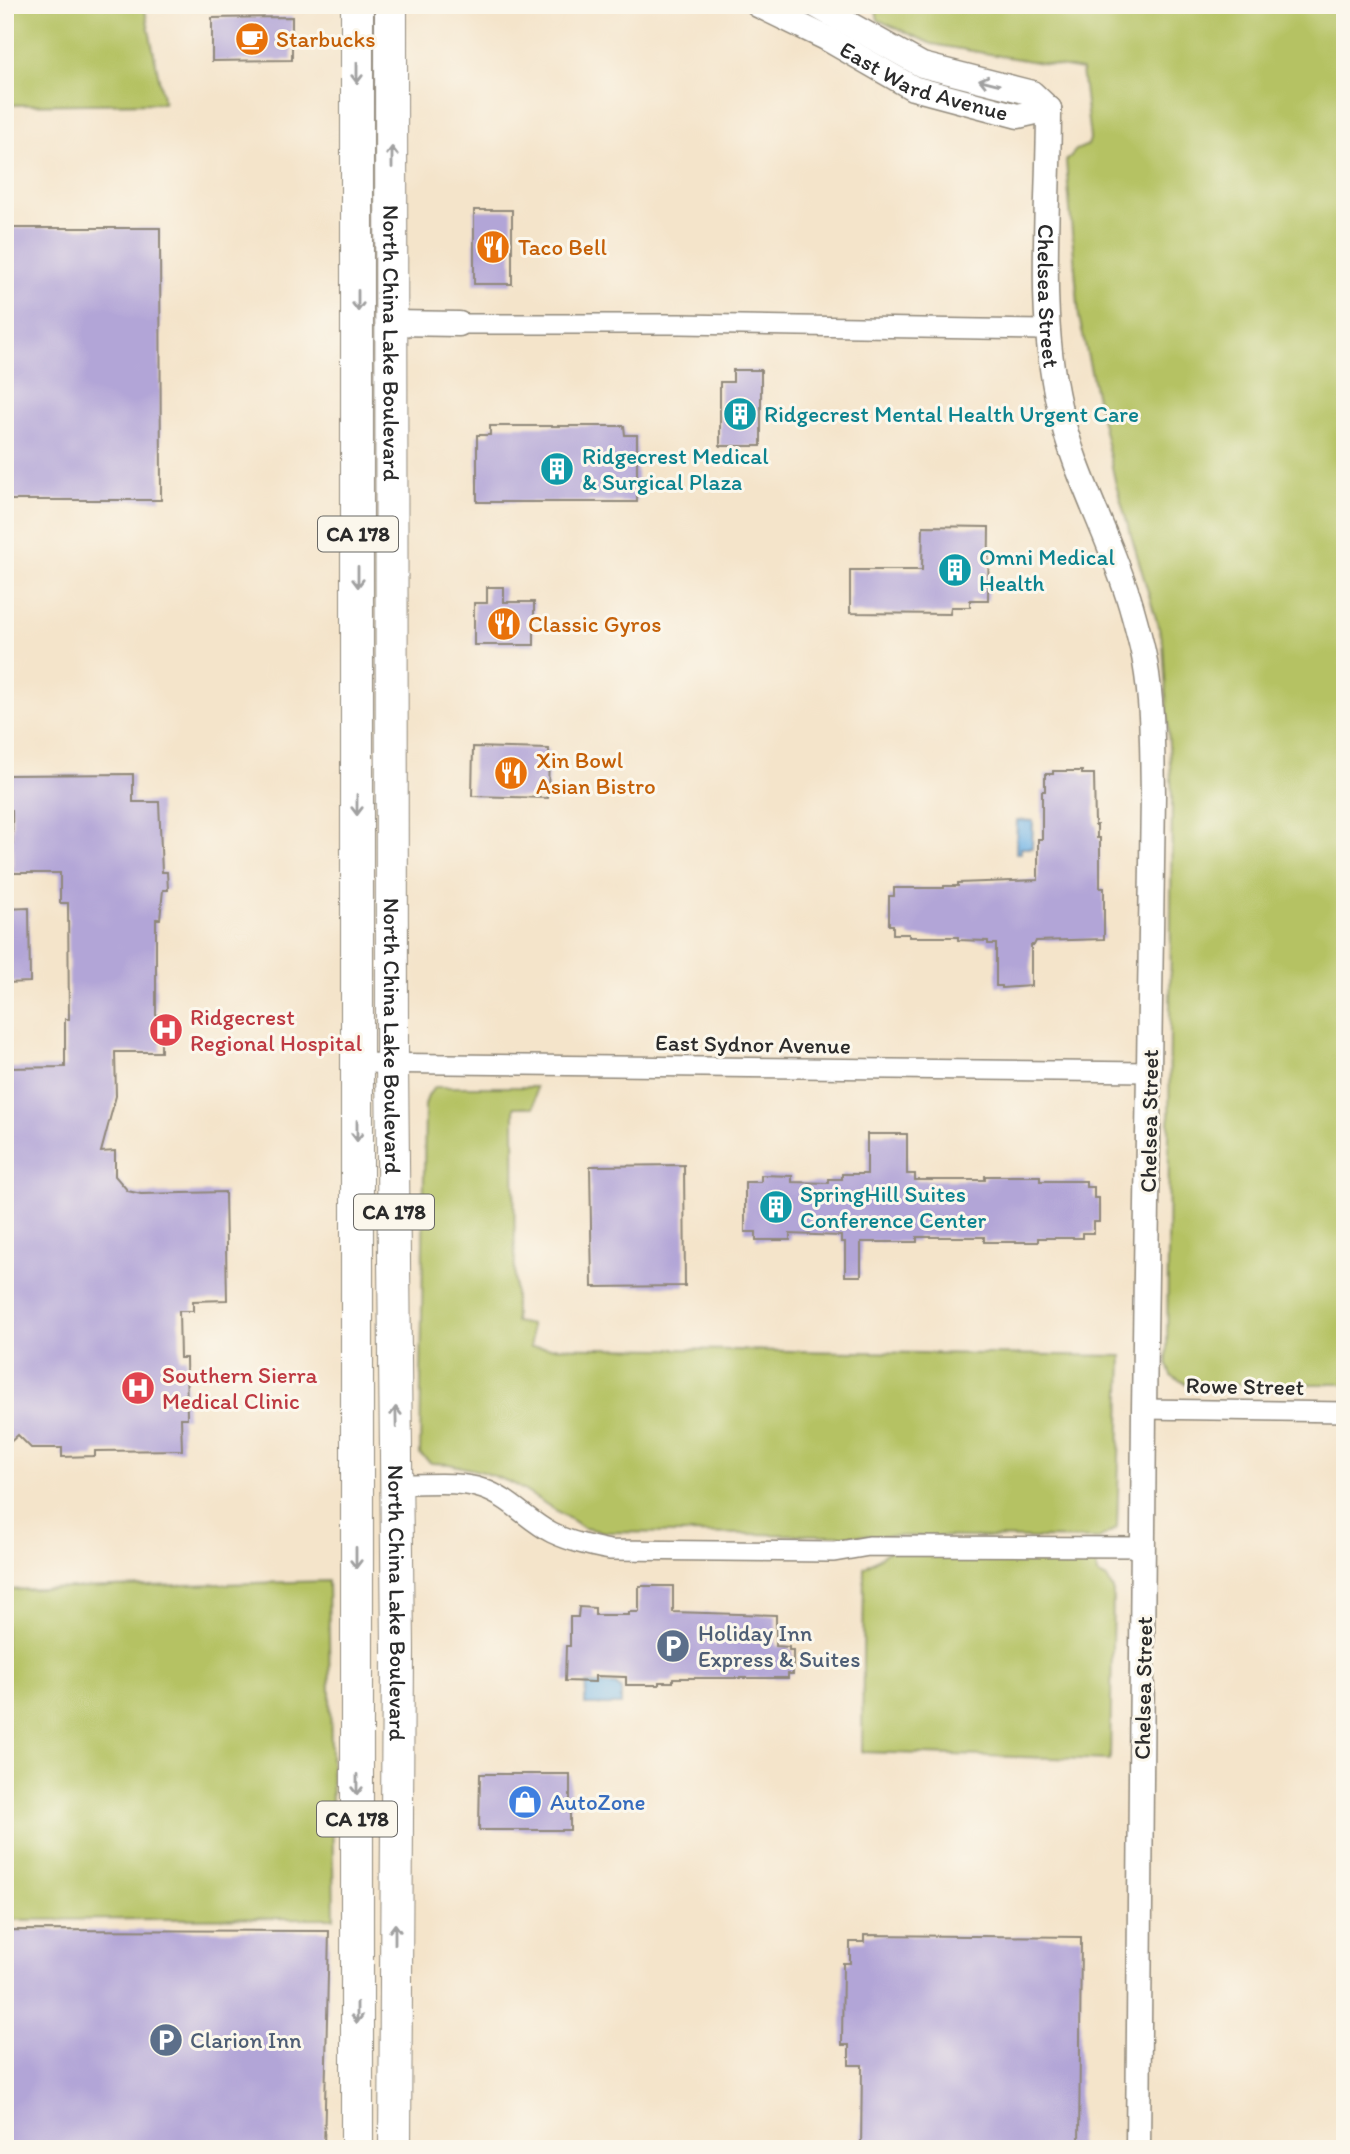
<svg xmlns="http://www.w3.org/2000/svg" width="1350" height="2154" font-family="Itim,sans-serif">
<rect width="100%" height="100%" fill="#fbf7ec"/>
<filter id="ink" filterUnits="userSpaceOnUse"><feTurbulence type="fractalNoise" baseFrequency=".0143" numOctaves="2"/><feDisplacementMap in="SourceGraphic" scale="14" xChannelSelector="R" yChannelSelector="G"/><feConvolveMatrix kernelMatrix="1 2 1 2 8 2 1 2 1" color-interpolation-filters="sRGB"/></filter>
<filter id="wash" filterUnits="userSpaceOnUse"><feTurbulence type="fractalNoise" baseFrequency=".00686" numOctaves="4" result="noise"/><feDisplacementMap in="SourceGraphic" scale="28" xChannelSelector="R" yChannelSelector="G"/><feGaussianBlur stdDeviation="1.57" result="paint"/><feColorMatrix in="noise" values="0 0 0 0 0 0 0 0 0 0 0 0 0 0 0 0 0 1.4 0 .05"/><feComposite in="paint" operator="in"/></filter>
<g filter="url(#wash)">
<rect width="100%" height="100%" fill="#f4e4ca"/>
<g fill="#b5c264" stroke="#707648" stroke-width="2">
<polygon points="5,5 144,5 164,103 5,105"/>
<polygon points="875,5 1345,5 1345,1384 1187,1384 1171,1376 1167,1364 1172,797 1163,642 1116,485 1079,317 1066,161 1076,150 1088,145 1090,139 1082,70 932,44 878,20"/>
<polygon points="435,1087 536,1087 534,1107 514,1107 515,1322 531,1325 531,1347 1122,1356 1117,1528 1099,1539 605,1532 584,1528 512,1483 483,1472 449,1464 431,1463 420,1454 425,1105 428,1095"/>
<polygon points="889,1551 1096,1558 1097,1574 1107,1579 1113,1590 1110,1760 862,1752 864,1568"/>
<polygon points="328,1581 334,1918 5,1920 5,1590"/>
</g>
<g fill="#70b2e5" stroke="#4e6e88" stroke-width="2">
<polygon points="1017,820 1033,821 1032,848 1021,848 1021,853 1016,853"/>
<polygon points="586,1684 616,1685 621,1690 621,1705 585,1705"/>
</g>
<g id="blocks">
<g fill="#b2a5d7">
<polygon points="292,17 292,60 212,61 212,18"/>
<rect x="474" y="210" width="38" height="74"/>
<polygon points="5,228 160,228 161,500 5,500"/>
<polygon points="733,370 761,370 761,446 720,446 720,382 733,382"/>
<polygon points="490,426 624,426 625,435 637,435 637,502 477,502 477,435 490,435"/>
<polygon points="923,526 989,527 988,600 970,600 970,607 951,607 950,614 850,613 850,570 922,570"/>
<polygon points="487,587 504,587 504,602 534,602 534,645 474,645 474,603 487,603"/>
<polygon points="473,747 549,749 548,798 472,796"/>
<polygon points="1053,771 1082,771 1082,774 1094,774 1095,825 1097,825 1097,838 1100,838 1100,888 1104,888 1104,939 1036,941 1034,945 1031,945 1031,986 1002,988 1002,986 996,986 996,944 988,944 988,941 958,940 958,937 909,937 909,934 893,934 893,925 889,925 889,896 894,896 894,888 944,888 944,886 958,886 958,883 1038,880 1038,839 1042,839 1042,791 1045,791 1045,774 1053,774"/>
<polygon points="133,774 133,802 159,802 162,872 167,872 168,890 163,890 160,919 156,919 156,1015 161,1015 161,1052 115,1052 116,1096 101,1152 115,1151 115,1176 128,1191 141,1194 225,1192 227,1300 193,1301 193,1311 179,1311 180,1358 186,1358 187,1418 181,1418 182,1450 95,1451 95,1456 62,1457 62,1448 31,1448 18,1435 5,1447 5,1068 65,1067 65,1019 69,1019 68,903 60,903 60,873 13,873 12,810 5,810 5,783 7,775"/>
<polygon points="29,908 30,982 5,983 5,909"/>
<polygon points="867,1134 907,1134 907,1174 915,1174 915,1180 985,1180 985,1176 1040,1176 1040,1181 1086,1181 1086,1187 1094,1187 1094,1198 1099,1198 1099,1222 1094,1222 1094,1233 1083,1233 1083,1238 1038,1238 1038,1242 984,1242 984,1237 917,1237 917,1242 861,1242 861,1276 845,1276 845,1242 841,1242 841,1236 790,1234 790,1240 756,1240 756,1232 745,1232 745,1182 761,1182 761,1175 792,1176 792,1182 829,1183 829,1179 842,1179 842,1174 867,1174"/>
<polygon points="684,1165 685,1286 592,1287 590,1166"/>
<polygon points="639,1586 673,1586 673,1612 776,1615 776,1646 789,1647 789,1650 793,1650 793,1674 788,1674 788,1678 673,1678 673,1682 659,1682 659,1685 626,1685 626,1677 595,1676 595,1682 565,1681 566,1646 570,1646 570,1617 578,1617 579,1607 595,1608 595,1615 629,1615 629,1612 639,1612"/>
<polygon points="480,1774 570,1774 570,1830 479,1830"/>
<polygon points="5,1930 329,1931 324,2149 5,2149"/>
<polygon points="864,1935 1081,1937 1079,2149 861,2149 862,2065 849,2065 849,2045 842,2045 843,1963 850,1963 850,1942 864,1942"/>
</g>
</g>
</g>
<g filter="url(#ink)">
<use href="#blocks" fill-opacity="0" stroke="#90887a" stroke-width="2"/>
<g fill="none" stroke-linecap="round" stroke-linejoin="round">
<g stroke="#90887a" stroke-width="22">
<g id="minor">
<polyline points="459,324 680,324 1046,330"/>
<polyline points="356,1063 1150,1072"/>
<polyline points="1144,1409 1345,1412"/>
<path d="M396,1484C425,1485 456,1480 483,1489C510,1498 528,1521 552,1533C571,1542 590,1546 610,1550L834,1552L869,1546L1144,1547"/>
</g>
</g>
<g stroke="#90887a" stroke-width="27">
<g id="tertiary">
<path id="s1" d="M758,5L826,38L913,88L1018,116L1049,109"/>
<polyline points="815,5 922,65 1032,93 1049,109"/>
<path id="s2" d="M1049,109C1049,206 1037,311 1059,406C1074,475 1111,538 1131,606C1136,624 1142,644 1145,662C1153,706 1152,751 1153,795L1144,1409L1138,2149"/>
<polyline points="393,323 459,324"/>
</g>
</g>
<g stroke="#90887a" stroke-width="34">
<g id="primary">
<polyline points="357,5 357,2149"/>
<path id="s3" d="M391,5L392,1063L398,1651L395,2149"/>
</g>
</g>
<use href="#minor" stroke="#fff" stroke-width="19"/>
<use href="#tertiary" stroke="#fff" stroke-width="24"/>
<use href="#primary" stroke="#fff" stroke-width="32"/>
</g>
<defs><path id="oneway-shaft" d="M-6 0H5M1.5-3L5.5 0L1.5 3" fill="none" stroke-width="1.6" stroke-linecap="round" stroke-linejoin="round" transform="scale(1.75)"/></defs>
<g stroke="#a0a0a0">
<use href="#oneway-shaft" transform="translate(357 73) rotate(90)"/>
<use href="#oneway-shaft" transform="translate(989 82) rotate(-166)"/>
<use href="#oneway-shaft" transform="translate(392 157) rotate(-90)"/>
<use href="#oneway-shaft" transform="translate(358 301) rotate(90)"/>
<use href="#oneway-shaft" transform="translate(358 577) rotate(90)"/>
<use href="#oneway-shaft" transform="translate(357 805) rotate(90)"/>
<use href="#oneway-shaft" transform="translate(357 1131) rotate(90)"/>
<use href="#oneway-shaft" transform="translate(396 1417) rotate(-91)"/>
<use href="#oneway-shaft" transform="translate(356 1558) rotate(90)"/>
<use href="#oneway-shaft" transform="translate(357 1785) rotate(90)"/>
<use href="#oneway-shaft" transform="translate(395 1934) rotate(-90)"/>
<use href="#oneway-shaft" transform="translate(357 2013) rotate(90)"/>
</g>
</g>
<defs>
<g id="cafe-disc" transform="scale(1.75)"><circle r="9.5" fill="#e8710a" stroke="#fbf7ec"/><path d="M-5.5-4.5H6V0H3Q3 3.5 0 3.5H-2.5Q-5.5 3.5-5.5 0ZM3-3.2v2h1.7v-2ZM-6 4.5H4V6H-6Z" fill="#fff"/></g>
<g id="restaurant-disc" transform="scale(1.75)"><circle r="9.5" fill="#e8710a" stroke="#fbf7ec"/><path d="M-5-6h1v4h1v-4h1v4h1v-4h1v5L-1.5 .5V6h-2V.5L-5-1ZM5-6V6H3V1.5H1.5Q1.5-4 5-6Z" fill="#fff"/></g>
<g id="building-disc" transform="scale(1.75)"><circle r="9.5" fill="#0f9aa8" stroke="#fbf7ec"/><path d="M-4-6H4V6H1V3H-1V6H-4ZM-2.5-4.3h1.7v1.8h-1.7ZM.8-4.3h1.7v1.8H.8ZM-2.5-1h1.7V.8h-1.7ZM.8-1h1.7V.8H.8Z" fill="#fff"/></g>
<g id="hospital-disc" transform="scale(1.75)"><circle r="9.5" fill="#e0444e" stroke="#fbf7ec"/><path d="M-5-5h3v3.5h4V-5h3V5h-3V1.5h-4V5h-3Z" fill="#fff"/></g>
<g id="parking-disc" transform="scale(1.75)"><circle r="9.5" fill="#5c6f8a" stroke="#fbf7ec"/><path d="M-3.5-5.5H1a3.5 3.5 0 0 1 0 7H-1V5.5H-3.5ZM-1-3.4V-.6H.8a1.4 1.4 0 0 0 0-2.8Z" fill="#fff"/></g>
<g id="shop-disc" transform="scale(1.75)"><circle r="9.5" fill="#3f7fe0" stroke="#fbf7ec"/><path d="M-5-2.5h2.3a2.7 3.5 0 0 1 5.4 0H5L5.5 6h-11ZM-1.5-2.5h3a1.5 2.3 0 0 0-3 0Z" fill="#fff"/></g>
</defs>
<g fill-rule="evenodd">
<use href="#cafe-disc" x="252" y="39"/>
<use href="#restaurant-disc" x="493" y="247"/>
<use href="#building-disc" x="740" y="414"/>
<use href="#building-disc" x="557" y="469"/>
<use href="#building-disc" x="955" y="570"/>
<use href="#restaurant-disc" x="504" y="624"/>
<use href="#restaurant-disc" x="511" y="773"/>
<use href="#hospital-disc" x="166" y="1030"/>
<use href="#building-disc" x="776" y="1207"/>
<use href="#hospital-disc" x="138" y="1388"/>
<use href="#parking-disc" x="673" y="1646"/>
<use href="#shop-disc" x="525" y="1802"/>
<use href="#parking-disc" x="166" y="2040"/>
</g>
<g text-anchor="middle" stroke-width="6" stroke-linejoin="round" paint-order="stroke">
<g fill="#fbf7ec" stroke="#696865" stroke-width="2">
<rect x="318" y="516.5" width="80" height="35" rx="5"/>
<rect x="354" y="1194.5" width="80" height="35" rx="5"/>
<rect x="317" y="1801.5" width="80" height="35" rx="5"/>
</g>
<g font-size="21" font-weight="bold" fill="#2b2b2b">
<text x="358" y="541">CA 178</text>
<text x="394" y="1219">CA 178</text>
<text x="357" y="1826">CA 178</text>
</g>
<g font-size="23" fill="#c56008" stroke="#fbf7ec" text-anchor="start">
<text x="276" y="47">Starbucks</text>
<text x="518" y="255">Taco Bell</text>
<text x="528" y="632">Classic Gyros</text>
<text x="536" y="768">Xin Bowl<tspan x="536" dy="26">Asian Bistro</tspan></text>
</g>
<g font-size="23" fill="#2b2b2b" stroke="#fbf7ec">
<text dy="8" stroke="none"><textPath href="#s1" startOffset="184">East Ward Avenue</textPath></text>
<text dy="8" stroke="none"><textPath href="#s2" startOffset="187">Chelsea Street</textPath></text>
<text dy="8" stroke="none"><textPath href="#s3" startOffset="338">North China Lake Boulevard</textPath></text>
<text dy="8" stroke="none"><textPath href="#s3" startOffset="1031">North China Lake Boulevard</textPath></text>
<text transform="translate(753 1044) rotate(1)" y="8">East Sydnor Avenue</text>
<text transform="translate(1149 1121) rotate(-89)" y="8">Chelsea Street</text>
<text transform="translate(1245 1386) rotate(1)" y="8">Rowe Street</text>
<text dy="8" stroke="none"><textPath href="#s3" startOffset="1598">North China Lake Boulevard</textPath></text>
<text transform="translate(1143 1688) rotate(-89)" y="8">Chelsea Street</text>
</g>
<g font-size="23" fill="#0d838f" stroke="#fbf7ec" text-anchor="start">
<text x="764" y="422">Ridgecrest Mental Health Urgent Care</text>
<text x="582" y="464">Ridgecrest Medical<tspan x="582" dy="26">&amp; Surgical Plaza</tspan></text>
<text x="979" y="565">Omni Medical<tspan x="979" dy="26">Health</tspan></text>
<text x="800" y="1202">SpringHill Suites<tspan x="800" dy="26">Conference Center</tspan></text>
</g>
<g font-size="23" fill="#be3a42" stroke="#fbf7ec" text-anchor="start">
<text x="190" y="1025">Ridgecrest<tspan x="190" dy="26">Regional Hospital</tspan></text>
<text x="162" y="1383">Southern Sierra<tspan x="162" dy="26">Medical Clinic</tspan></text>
</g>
<g font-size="23" fill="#4e5e75" stroke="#fbf7ec" text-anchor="start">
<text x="698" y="1641">Holiday Inn<tspan x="698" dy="26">Express &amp; Suites</tspan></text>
<text x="190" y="2048">Clarion Inn</text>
</g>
<g font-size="23" fill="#366cbe" stroke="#fbf7ec" text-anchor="start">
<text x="550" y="1810">AutoZone</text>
</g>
</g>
<rect width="1350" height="2154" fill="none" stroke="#fbf7ec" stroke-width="28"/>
</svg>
